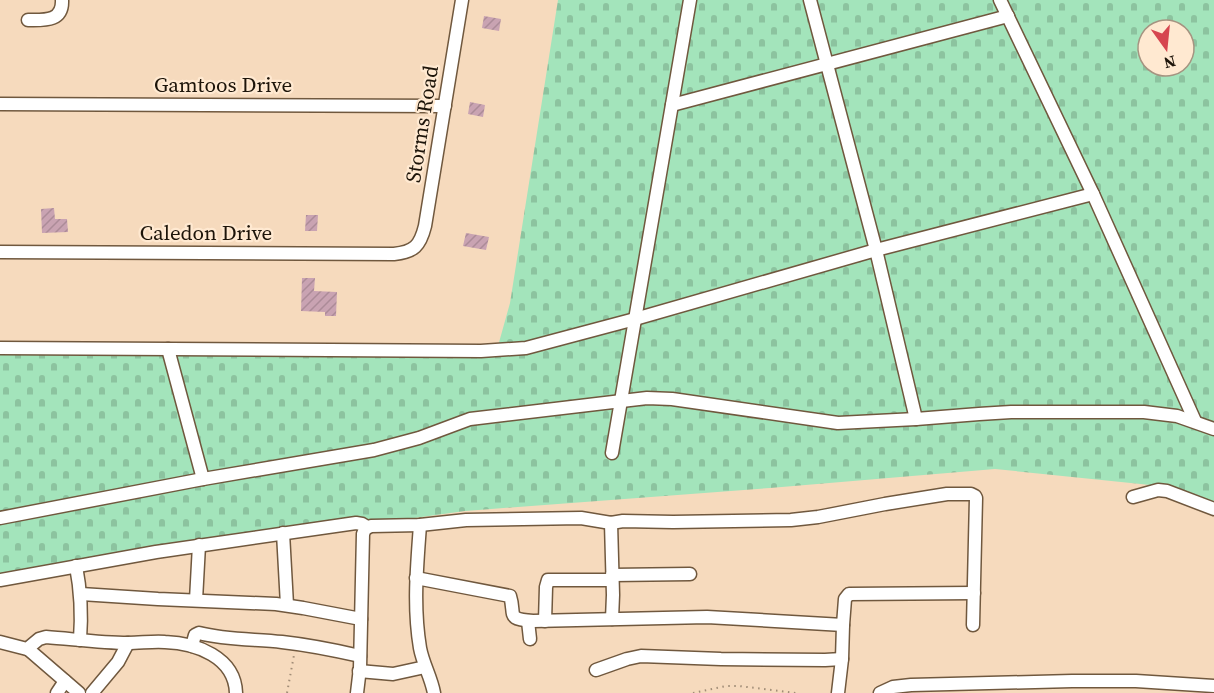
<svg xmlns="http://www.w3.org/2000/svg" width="1214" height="693" font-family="'Source Serif 4',serif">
<defs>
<pattern id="cemetery-stones" width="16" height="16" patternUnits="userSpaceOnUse" patternTransform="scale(1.5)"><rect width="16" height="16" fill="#a3e4bb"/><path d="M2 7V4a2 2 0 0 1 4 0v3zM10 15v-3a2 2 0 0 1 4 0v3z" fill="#8cc39f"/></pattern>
<pattern id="building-hatch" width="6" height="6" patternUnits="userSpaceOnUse" patternTransform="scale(1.5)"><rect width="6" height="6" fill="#c9a3b2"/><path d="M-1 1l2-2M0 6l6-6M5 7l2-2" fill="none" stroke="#ac8b98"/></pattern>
</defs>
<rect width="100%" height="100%" fill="#f6dabd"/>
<path fill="url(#cemetery-stones)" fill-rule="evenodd" d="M558,0H1214V512L1160,486L995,469L770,488L465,511L241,542L0,585V348L498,346L510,303ZM1148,30H1184V66H1148Z"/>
<g fill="url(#building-hatch)">
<polygon points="484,16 501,19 499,31 482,28"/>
<polygon points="470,102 485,105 483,117 468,114"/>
<polygon points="54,208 55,219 67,219 68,232 42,233 41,209"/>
<polygon points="306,215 318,215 317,231 305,231"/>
<polygon points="466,233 489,237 486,250 463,246"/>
<polygon points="302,278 315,278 314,291 337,292 336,316 325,316 325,312 301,311"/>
</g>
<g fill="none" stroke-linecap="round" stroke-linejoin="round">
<g stroke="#70583e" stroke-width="15">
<g id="minor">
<polyline points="810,0 876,250 916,419"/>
<polyline points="1000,0 1093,194 1195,421"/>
<path d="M28,20C44,20 63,22 62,0"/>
<polyline points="0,104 445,106"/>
<polyline points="672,105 1008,16"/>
<path d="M0,252L394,254C414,252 420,246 425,226L462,0"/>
<polyline points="0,348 481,351 526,348 635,319 876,250 1093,194"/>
<polyline points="168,349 203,479"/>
<polyline points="612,453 690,0"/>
<polyline points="1133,497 1158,490 1167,491 1214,509"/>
<polyline points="0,518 203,479 374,450 419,438 470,419 647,398 672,399 838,423 916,419 979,414 1011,412 1144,412 1177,416 1214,429"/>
<polyline points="611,523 613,595 612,619"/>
<path d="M420,525C417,567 413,606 420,648C423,664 431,677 434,693"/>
<polyline points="283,533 287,605"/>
<path d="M76,566C81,592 82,614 80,640"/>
<polyline points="612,575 690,574"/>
<path d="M416,578L510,596C516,615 505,619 533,621L707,617L843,625L845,599L849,594L974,593"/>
<polyline points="0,580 156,552 356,523 362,524 367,527"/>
<polyline points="81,594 158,599 276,604 303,608 361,619"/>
<polyline points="196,600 199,545"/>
<polyline points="528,621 530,639"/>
<polyline points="545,621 546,587 548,580 612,580"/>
<path d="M0,642L27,649L39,639L46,637C73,639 101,643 128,643C141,643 153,641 165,642C196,643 235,657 236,693"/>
<path d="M192,646L195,635L199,633C226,640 255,639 282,642C309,645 334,650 360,656"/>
<polyline points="28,649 79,693"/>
<polyline points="596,670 627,659 641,656 721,659 825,660 842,659"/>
<polyline points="359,671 393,674 425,667"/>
<polyline points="57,693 65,681"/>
<polyline points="92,693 118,662 128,643"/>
<polyline points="357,693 360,668 363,534 365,529 371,526 420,525 466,520 581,518 611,523 623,521 673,522 791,520 818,517 885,504 947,494 971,494 975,496 976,498 973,625"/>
<polyline points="838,693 842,659 843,625"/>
<polyline points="880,693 893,687 911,685 1072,681 1136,681 1214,686"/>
</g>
</g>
<g stroke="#a18d77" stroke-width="2" stroke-dasharray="1.5 4.5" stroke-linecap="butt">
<polyline points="287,693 294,655"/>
<polyline points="693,693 726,686 739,686 796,693"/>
</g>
<use href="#minor" stroke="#fff" stroke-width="12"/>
</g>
<g text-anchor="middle" stroke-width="4.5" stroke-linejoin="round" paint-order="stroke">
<g font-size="21" fill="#1d1409" stroke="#ffe9d1">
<text x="223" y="92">Gamtoos Drive</text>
<text transform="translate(422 124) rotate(-81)" y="7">Storms Road</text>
<text x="206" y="240">Caledon Drive</text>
</g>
</g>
<g transform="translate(1166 48) rotate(165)"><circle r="28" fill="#ffe9d1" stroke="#a59481" stroke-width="1.5"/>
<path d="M0-4.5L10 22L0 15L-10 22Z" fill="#d6464f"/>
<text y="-9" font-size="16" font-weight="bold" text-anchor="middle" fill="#1d1409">N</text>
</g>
</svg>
